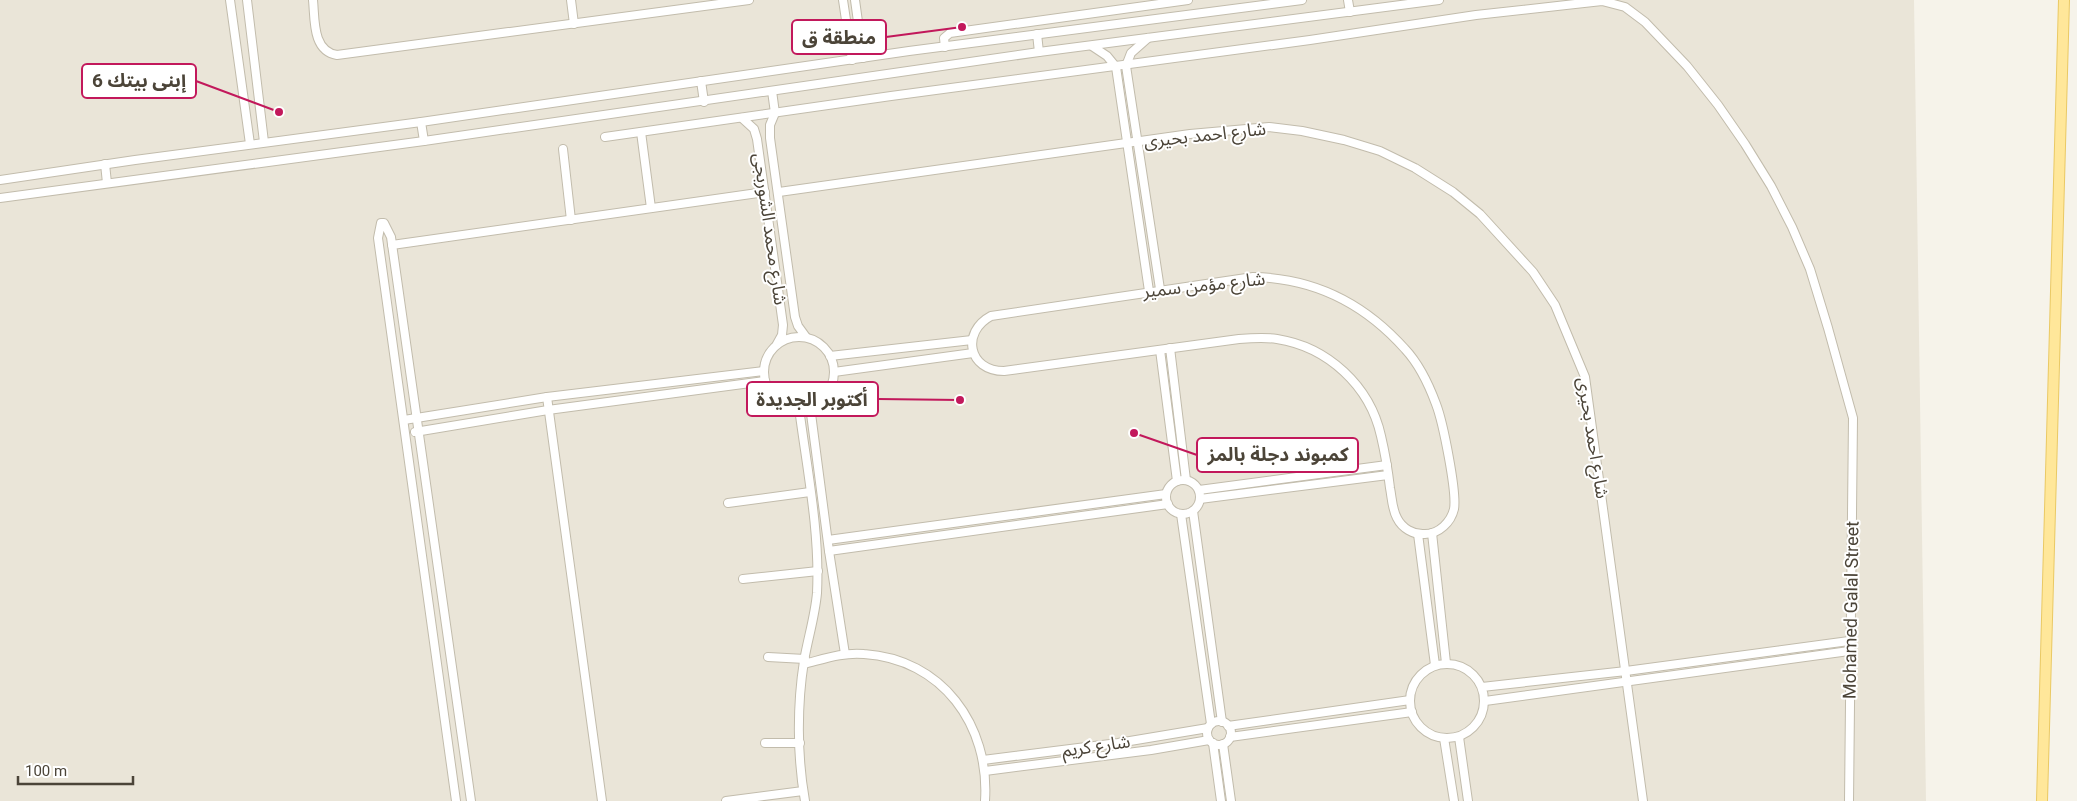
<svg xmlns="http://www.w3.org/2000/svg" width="2077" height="801" font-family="Roboto,'Noto Sans Arabic',sans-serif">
<rect width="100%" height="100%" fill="#f6f3ea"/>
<polygon fill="#eae5d8" points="0,0 1914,0 1926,801 0,801"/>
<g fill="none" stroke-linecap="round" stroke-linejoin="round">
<g stroke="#c2bcac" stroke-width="10">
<g id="minor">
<polyline points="230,0 250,144"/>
<polyline points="247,0 264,142"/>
<path d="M313,0C315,19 312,51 337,55L749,0"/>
<polyline points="571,0 574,24"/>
<polyline points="843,0 852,60"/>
<polyline points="855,0 863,58"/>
<polyline points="1348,0 1350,12"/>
<polyline points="1037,34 1039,52"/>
<polyline points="1148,38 1131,53 1126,66 1160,289"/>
<polyline points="1092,46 1107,56 1116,67 1149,291"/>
<polyline points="945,47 944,38 950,33 1188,0"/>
<polyline points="701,81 704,102"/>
<polyline points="772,91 775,113 770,125 770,138 795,317 798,326 806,337"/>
<polyline points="742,118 754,129 757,139 783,325 782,335 777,344"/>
<polyline points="421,122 424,141"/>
<polyline points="641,132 651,208"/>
<polyline points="605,137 891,96 1310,40 1476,15 1602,1 1625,7 1645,22 1687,66 1718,105 1745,144 1771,186 1792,227 1810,269 1828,328 1853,418 1849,801"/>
<polyline points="563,149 571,220"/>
<polyline points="105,164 107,183"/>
<polyline points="0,180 135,160 421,122 909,51 1302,0"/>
<polyline points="779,192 1190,134 1269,127 1302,131 1344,140 1380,151 1415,168 1453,192 1480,214 1533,272 1555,305 1585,377 1643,801"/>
<polyline points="0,198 424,141 1039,52 1439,0"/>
<polyline points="392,245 765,192"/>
<path d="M1253,277C1313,278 1364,303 1405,349C1419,364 1429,385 1436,404C1443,422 1457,492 1454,509C1451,522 1439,534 1425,534C1413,535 1402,528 1397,518C1392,509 1392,498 1390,488C1388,471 1385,453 1381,436C1370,386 1328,347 1277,339C1265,337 1251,338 1239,339L1004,371C968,371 961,332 991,316Z"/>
<circle cx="799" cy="372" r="35"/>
<polyline points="1170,348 1186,480"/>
<polyline points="1160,350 1177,481"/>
<polyline points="830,356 972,340"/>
<polyline points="834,372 973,353"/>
<polyline points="547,397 602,801"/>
<polyline points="810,406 829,551 845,654"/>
<path d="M799,408C807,469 820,532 817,593C815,616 808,638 804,661C797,705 797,756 805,801"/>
<polyline points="404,420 547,397 764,371"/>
<polyline points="415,432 548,410 765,381"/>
<circle cx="1183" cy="497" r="17"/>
<polyline points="1199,490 1387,465"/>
<polyline points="1200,499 1388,475"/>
<polyline points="728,503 810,492"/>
<polyline points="1193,511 1222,722"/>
<polyline points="1181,514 1211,724"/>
<polyline points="1432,533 1446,663"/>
<polyline points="1418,534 1435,665"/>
<polyline points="828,540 1166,494"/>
<polyline points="829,551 1168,504"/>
<polyline points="743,579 818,571"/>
<polyline points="768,657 805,659"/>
<circle cx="1447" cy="701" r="37"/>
<path d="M804,664C824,659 843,652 864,654C942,659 990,725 985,801"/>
<polyline points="1482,687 1626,671 1849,641"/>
<polyline points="1485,701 1849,651"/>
<circle cx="1219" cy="733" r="12"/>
<polyline points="1228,726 1410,700"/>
<polyline points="1230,737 1412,712"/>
<polyline points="1459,737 1468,801"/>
<polyline points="1444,738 1454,801"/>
<polyline points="765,743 800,743"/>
<polyline points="1213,743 1221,801"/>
<polyline points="1223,744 1231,801"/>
<polyline points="983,760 1118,743 1208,728"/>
<polyline points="985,771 1151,750 1209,740"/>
<polyline points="456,801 378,238 381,223 384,223 391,237 471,801"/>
<polyline points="726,801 803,791"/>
</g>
</g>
<g stroke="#eac964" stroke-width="12">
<polyline id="major" points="2042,801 2064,0"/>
</g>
<use href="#minor" stroke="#fff" stroke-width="8"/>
<use href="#major" stroke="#ffe79a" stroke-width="10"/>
</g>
<g text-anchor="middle" stroke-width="4" stroke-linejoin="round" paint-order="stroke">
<g font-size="18" fill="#4b4438" stroke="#fff">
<text transform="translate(1205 135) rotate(-6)" y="6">شارع احمد بحيرى</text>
<text transform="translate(770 229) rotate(82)" y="6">شارع محمد الشوربجى</text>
<text transform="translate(1204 285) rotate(-6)" y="6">شارع مؤمن سمير</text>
<text transform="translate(1593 438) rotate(81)" y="6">شارع احمد بحيرى</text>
<text transform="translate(1851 610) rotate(-89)" y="6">Mohamed Galal Street</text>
<text transform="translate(1096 746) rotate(-8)" y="6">شارع كريم</text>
</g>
</g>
<path fill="none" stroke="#c2185b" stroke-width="2" d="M962 27L886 37M279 112L196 81M960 400L878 399M1134 433L1197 455"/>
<g fill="#c2185b" stroke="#fff" stroke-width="2">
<circle cx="962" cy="27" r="5"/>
<circle cx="279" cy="112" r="5"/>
<circle cx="960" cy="400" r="5"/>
<circle cx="1134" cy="433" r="5"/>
</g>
<g fill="#fff" stroke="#c2185b" stroke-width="2">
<rect x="792" y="20" width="94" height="34" rx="5"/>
<rect x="82" y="64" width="114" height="34" rx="5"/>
<rect x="747" y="382" width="131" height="34" rx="5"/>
<rect x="1197" y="438" width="161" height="34" rx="5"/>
</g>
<g font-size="19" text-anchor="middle" font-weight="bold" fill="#4b4438">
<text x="839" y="44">منطقة ق</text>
<text x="139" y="87">إبنى بيتك 6</text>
<text x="812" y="406">أكتوبر الجديدة</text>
<text x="1278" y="461">كمبوند دجلة بالمز</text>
</g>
<path d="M18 776v8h115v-8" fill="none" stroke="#4b4438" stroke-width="2.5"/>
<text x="25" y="776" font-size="15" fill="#4b4438" stroke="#ffffff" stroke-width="4" paint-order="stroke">100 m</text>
</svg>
